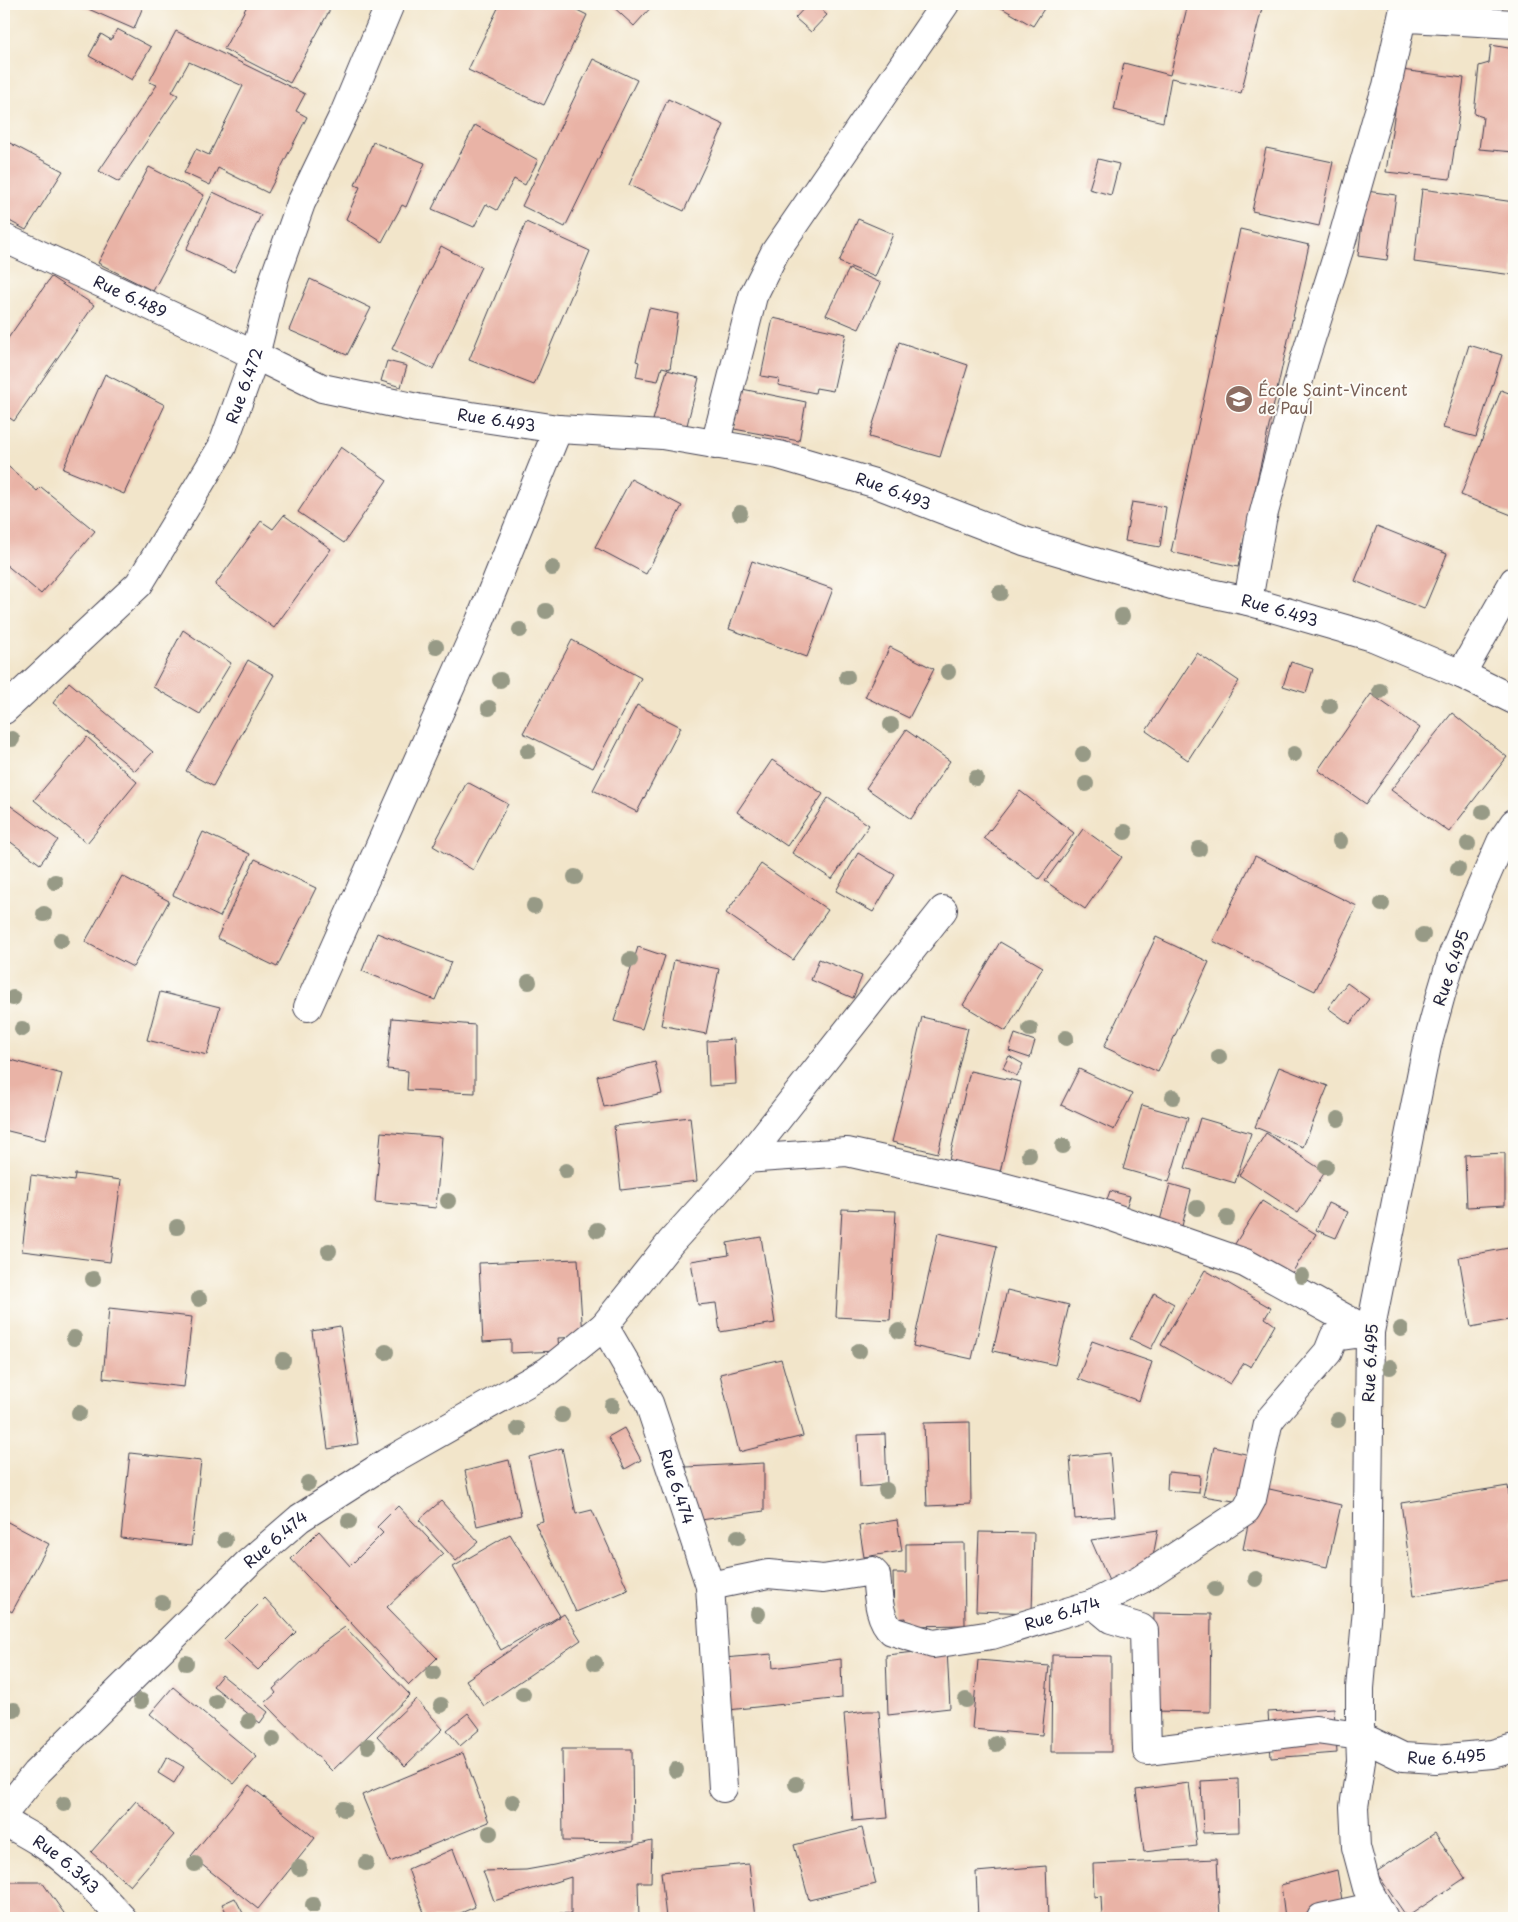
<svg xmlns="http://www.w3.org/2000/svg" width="1518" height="1922" font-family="'Playpen Sans',sans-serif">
<rect width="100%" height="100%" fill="#fdfcf7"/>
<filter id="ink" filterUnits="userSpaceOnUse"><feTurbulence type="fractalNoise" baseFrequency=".02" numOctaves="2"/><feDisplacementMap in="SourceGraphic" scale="10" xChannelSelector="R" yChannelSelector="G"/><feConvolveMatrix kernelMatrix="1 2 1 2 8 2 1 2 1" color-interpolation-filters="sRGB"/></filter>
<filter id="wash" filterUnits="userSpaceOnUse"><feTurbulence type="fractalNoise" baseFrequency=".0096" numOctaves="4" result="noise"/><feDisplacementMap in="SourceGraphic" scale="20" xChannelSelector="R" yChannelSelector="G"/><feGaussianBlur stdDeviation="1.12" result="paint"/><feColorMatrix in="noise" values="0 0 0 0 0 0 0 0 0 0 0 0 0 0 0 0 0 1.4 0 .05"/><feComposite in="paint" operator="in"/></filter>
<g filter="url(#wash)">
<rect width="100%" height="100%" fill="#f2e5ca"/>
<g id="blocks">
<g fill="#e9b3a6">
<polygon points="77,4 144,4 134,29"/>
<polygon points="248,4 333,4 290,83 224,49"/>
<polygon points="500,4 565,4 587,15 544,105 468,70"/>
<polygon points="610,4 654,4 634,26"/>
<polygon points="808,4 814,4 827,15 811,32 795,18"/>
<polygon points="1002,4 1047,4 1033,26 1000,7"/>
<polygon points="1188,4 1263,4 1241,93 1171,78 1163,122 1114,110 1124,63 1170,75"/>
<polygon points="117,29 151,47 132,80 89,56 101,34 111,40"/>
<polygon points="176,31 305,94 296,111 307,117 268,193 218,168 210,185 184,173 196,149 209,155 243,86 189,62 172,92 178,95 119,182 99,171 157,85 149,82"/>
<polygon points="1491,45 1514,49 1514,152 1479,149 1483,117 1474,114 1479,66 1489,63"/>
<polygon points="593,59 637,80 565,227 522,206"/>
<polygon points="1401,70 1464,78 1450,179 1386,172"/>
<polygon points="668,99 724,125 684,211 629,185"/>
<polygon points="475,125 538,160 525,185 514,179 497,210 486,204 474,227 432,209"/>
<polygon points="4,140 63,171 26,230 4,218"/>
<polygon points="373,142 425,163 406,207 402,205 382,242 346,219 360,187 355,185"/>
<polygon points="1266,148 1333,162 1319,226 1252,211"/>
<polygon points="1098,159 1119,164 1111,195 1089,189"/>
<polygon points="149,167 204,195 153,291 98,263"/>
<polygon points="1422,189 1514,202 1513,275 1414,262"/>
<polygon points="1366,191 1396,195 1387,260 1358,256"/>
<polygon points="213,192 261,215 234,272 186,250"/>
<polygon points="858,219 893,234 875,277 839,262"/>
<polygon points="526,222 590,251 534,385 469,360"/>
<polygon points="1240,229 1309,245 1238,567 1171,552"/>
<polygon points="441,246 481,267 433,369 392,349"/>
<polygon points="849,269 881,283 859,329 826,315"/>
<polygon points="51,277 94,305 14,421 4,414 4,344"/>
<polygon points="310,279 371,308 347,355 289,330"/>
<polygon points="649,308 678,314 670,369 662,367 658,381 636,377 639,362 636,361"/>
<polygon points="773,318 846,334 833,391 816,388 815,393 778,385 779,379 761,376"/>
<polygon points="899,342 968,365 940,457 869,437"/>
<polygon points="1469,345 1502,355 1476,437 1443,428"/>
<polygon points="387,361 407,366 401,387 381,381"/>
<polygon points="667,370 699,378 686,429 653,420"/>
<polygon points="105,374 165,405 124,494 63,469"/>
<polygon points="742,389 806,402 799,441 734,429"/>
<polygon points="1501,390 1514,395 1514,516 1461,495"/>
<polygon points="341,447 387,480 344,543 298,512"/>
<polygon points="4,463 37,491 41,487 95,531 41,594 4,563"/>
<polygon points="631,479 682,506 646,574 595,547"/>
<polygon points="1132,502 1166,507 1160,547 1125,541"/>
<polygon points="284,515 331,549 274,628 215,585 261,521 273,529"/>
<polygon points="1377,526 1447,554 1424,609 1355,581"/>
<polygon points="752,561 833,589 807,657 729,629"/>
<polygon points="183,630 231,663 200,714 153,687"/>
<polygon points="572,640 641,678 593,768 523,733"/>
<polygon points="890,647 934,669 909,718 865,697"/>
<polygon points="1197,653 1239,681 1188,760 1146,731"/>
<polygon points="248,660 274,675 213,786 186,771"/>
<polygon points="1291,662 1313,669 1306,693 1283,686"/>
<polygon points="1514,663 1514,680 1507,677"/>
<polygon points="69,682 153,752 135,771 53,703"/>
<polygon points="1371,694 1420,728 1366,804 1318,770"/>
<polygon points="637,705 681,727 637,812 593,790"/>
<polygon points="1452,713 1507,757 1449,832 1391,790"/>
<polygon points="906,730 950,761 911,819 866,788"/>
<polygon points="87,737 137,782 87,843 34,800"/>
<polygon points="772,760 823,794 787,846 737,812"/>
<polygon points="467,782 508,804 473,870 433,846"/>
<polygon points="1020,791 1074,833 1039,879 984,838"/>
<polygon points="828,798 869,825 832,879 792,853"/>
<polygon points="4,801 58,840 40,864 4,837"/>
<polygon points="1083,829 1122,857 1085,909 1045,881"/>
<polygon points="203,832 250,854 220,917 173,895"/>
<polygon points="858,853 895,875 873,912 836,891"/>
<polygon points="1255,856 1357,906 1315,991 1213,941"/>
<polygon points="255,859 316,888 277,967 217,938"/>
<polygon points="761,864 828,910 793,960 726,913"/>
<polygon points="122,876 169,901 133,967 85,942"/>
<polygon points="377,933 451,962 435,1000 362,971"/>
<polygon points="1156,937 1209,962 1158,1072 1104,1047"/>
<polygon points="1000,942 1043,967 1006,1031 963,1005"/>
<polygon points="638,947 665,956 642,1029 614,1021"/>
<polygon points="819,959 862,976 853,998 811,980"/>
<polygon points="674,960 719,969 706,1034 661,1025"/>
<polygon points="1347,983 1369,999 1350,1024 1328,1008"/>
<polygon points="160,992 220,1007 207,1055 147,1040"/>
<polygon points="922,1017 968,1028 938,1153 892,1142"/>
<polygon points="392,1018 475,1025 475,1093 407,1090 408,1071 387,1069"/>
<polygon points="1015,1034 1035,1041 1030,1058 1009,1051"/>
<polygon points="734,1039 736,1084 709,1086 707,1041"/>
<polygon points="1009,1056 1023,1064 1017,1076 1003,1068"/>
<polygon points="4,1058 62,1074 45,1140 4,1130"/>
<polygon points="655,1062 662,1094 604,1107 597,1076"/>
<polygon points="1279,1067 1328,1086 1303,1147 1255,1127"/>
<polygon points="1079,1069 1132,1094 1114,1130 1061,1105"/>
<polygon points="970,1071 1021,1082 1000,1172 949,1160"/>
<polygon points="1142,1105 1188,1118 1169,1182 1123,1169"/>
<polygon points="690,1117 697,1181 621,1190 614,1126"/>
<polygon points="1200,1118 1251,1133 1235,1183 1185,1168"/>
<polygon points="381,1132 442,1137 436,1208 375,1202"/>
<polygon points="1266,1133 1325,1172 1298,1213 1239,1175"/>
<polygon points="1505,1153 1505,1205 1467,1207 1465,1155"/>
<polygon points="75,1174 121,1180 110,1262 22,1251 31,1175 74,1181"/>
<polygon points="1170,1184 1191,1190 1180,1234 1158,1228"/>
<polygon points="1110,1191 1130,1196 1123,1217 1103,1211"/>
<polygon points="1262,1201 1316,1234 1287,1281 1233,1247"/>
<polygon points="1328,1203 1348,1212 1336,1238 1316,1230"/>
<polygon points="842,1209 896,1211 890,1320 836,1317"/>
<polygon points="938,1233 997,1246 972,1359 913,1346"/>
<polygon points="761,1237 775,1323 720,1332 716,1303 698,1305 691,1261 729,1255 727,1243"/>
<polygon points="1514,1247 1514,1319 1471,1327 1459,1257"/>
<polygon points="578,1259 583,1337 558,1338 559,1351 511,1353 511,1340 483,1342 479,1263"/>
<polygon points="1205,1270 1271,1308 1265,1318 1275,1325 1251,1367 1244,1363 1230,1384 1161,1345"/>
<polygon points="1007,1290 1069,1305 1055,1365 993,1351"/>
<polygon points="1154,1293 1174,1304 1151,1349 1130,1339"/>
<polygon points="109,1308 192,1317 184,1387 103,1378"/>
<polygon points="340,1326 358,1444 328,1449 312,1331"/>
<polygon points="1092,1341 1152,1362 1139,1401 1078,1379"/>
<polygon points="781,1359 803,1436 739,1452 720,1374"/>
<polygon points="970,1422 971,1504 927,1506 924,1423"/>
<polygon points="624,1428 641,1460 625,1469 608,1437"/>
<polygon points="885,1434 887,1485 860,1487 858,1435"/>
<polygon points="1214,1447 1250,1455 1240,1502 1203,1496"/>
<polygon points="562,1448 576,1514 592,1510 628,1590 576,1612 535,1523 543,1521 529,1457"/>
<polygon points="130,1453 201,1461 191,1546 121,1538"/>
<polygon points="1110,1453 1115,1516 1075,1519 1070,1457"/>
<polygon points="509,1460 521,1515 477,1526 465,1471"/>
<polygon points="764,1463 764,1511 694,1521 686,1467"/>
<polygon points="1168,1472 1200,1475 1199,1493 1167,1490"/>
<polygon points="1256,1486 1341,1505 1327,1567 1243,1549"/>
<polygon points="1508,1486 1514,1537 1514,1580 1414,1596 1401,1503"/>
<polygon points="441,1501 478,1542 456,1561 419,1520"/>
<polygon points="398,1506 443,1554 387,1607 437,1658 409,1685 291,1559 319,1531 350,1566 383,1533 377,1527"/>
<polygon points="4,1520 49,1544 12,1612 4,1607"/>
<polygon points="897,1520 902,1551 864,1557 859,1526"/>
<polygon points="1158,1530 1152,1562 1109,1581 1091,1540"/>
<polygon points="979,1532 1034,1533 1032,1613 976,1611"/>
<polygon points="510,1534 560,1616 501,1650 453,1567"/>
<polygon points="964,1543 965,1625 906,1626 906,1618 894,1619 893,1573 906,1573 906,1544"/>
<polygon points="265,1598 296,1632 258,1670 224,1639"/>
<polygon points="1154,1613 1211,1614 1210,1712 1152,1711"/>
<polygon points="564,1614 581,1640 484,1706 466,1680"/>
<polygon points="345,1627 410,1695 332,1771 265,1703 276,1693 273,1689 319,1646"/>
<polygon points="947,1649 950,1708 888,1715 886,1655"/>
<polygon points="772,1654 773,1668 841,1659 842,1698 728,1710 724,1658"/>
<polygon points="1052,1655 1111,1656 1111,1752 1051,1752"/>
<polygon points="978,1660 1049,1666 1042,1735 972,1729"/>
<polygon points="222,1675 268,1712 260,1723 213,1686"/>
<polygon points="173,1687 257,1757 234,1784 150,1714"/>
<polygon points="416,1699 443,1729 405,1766 377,1736"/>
<polygon points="1334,1708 1337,1753 1271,1758 1268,1712"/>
<polygon points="867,1711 879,1711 888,1818 853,1821 844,1714"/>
<polygon points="468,1713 480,1729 460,1746 447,1730"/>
<polygon points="562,1749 632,1749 633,1842 563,1841"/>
<polygon points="463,1753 489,1822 390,1862 362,1795"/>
<polygon points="167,1757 184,1767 174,1783 158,1773"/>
<polygon points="1238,1779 1239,1832 1203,1833 1201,1781"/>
<polygon points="1189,1783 1197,1846 1144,1852 1136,1790"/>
<polygon points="249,1785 315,1838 258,1909 191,1856"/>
<polygon points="136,1801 174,1835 130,1886 91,1852"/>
<polygon points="862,1828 876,1884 809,1900 794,1845"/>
<polygon points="1435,1833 1465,1878 1407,1917 1376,1872"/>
<polygon points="652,1841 651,1882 638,1882 639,1918 560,1918 560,1913 571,1914 571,1877 494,1901 483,1871 526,1870 554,1865"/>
<polygon points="453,1849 475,1907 449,1918 426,1918 408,1869"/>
<polygon points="1217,1859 1220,1918 1102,1918 1101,1896 1094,1897 1093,1864"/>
<polygon points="749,1864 755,1918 666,1918 661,1872"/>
<polygon points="1046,1866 1048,1918 978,1918 976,1872"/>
<polygon points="1337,1870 1343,1906 1285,1918 1281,1885"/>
<polygon points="7,1882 42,1882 66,1916 76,1917 76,1918 7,1918"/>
<polygon points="235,1898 244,1915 237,1918 229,1918 222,1904"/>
</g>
</g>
</g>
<g filter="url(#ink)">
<use href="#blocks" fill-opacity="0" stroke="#413f50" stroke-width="1"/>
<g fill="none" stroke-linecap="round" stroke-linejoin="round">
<g stroke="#413f50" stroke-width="30">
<g id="minor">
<path id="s1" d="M4,238L213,335L322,388L417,408L558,429L662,435L779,455L874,483L1024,541L1172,585L1248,601L1373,637L1461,674L1514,700"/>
<polyline points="715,445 753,296 775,252 945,4"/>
<polyline points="1248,601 1262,520 1304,361 1340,247 1377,117 1387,86 1404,8 1409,18 1514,24"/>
<polyline points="1461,674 1514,581"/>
<path id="s2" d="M4,710L139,584L222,447L255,356L274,279L301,203L344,114L390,4"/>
<path id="s3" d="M1514,823L1501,842L1475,901L1453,954L1442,991L1427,1046L1370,1332L1367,1608L1360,1688V1736L1403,1757L1436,1759L1492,1754L1514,1748"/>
<polyline points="308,1007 480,621 558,429"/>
<polyline points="746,1159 847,1152 996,1185 1098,1212 1245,1263 1370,1332"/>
<polyline points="604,1326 671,1242 746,1159 943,910"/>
<polyline points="710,1586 723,1788"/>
<polyline points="1093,1604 1111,1619 1141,1628 1144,1631 1147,1751 1316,1730 1360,1736 1361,1761 1354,1807 1356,1847 1367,1888 1384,1918"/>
<path id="s4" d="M4,1813L35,1774L248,1563L300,1518L386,1463L548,1371L604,1326L649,1403L710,1586L768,1574L823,1579L872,1571L876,1575C878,1593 878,1619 892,1631L933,1644L992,1635L1093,1604L1140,1580L1246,1510L1252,1499L1268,1424L1272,1417L1328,1352L1334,1337L1370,1332"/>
<path id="s5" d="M4,1821C15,1828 27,1834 38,1841C70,1861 96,1890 122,1918"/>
<polyline points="1321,1918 1377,1906"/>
</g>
</g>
<use href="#minor" stroke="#fff" stroke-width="28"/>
</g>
<g fill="#979a86">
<circle cx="740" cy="513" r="8"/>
<circle cx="552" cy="568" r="8"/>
<circle cx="1000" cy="593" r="8"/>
<circle cx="546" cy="611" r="8"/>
<circle cx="1122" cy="616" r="8"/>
<circle cx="520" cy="630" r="8"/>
<circle cx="436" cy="647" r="8"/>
<circle cx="948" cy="672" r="8"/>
<circle cx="847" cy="677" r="8"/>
<circle cx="500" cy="680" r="8"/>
<circle cx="1380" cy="691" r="8"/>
<circle cx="1330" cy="706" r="8"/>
<circle cx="489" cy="708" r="8"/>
<circle cx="891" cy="725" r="8"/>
<circle cx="12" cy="739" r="8"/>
<circle cx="528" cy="751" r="8"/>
<circle cx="1083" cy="754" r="8"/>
<circle cx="1294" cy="754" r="8"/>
<circle cx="976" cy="778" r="8"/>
<circle cx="1086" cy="784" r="8"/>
<circle cx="1483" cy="812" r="8"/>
<circle cx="1125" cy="832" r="8"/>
<circle cx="1340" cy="841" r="8"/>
<circle cx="1468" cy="844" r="8"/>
<circle cx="1199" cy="849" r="8"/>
<circle cx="1458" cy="869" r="8"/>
<circle cx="575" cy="877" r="8"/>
<circle cx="55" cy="882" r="8"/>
<circle cx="1382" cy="904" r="8"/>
<circle cx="534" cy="906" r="8"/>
<circle cx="44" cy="914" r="8"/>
<circle cx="1423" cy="935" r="8"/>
<circle cx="61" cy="940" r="8"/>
<circle cx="630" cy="960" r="8"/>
<circle cx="529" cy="982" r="8"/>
<circle cx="13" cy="998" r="8"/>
<circle cx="22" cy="1029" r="8"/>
<circle cx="1030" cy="1029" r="8"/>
<circle cx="1066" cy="1038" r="8"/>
<circle cx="1219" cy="1057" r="8"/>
<circle cx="1173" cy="1097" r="8"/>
<circle cx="1338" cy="1119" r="8"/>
<circle cx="1063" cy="1146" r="8"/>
<circle cx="1029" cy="1155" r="8"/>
<circle cx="1326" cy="1167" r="8"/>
<circle cx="566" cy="1171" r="8"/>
<circle cx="448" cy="1201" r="8"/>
<circle cx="1197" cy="1208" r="8"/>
<circle cx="1227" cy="1218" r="8"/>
<circle cx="177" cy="1227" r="8"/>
<circle cx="597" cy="1230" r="8"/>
<circle cx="329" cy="1251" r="8"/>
<circle cx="1302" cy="1276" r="8"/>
<circle cx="93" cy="1279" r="8"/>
<circle cx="199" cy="1299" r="8"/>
<circle cx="1401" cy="1329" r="8"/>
<circle cx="899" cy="1331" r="8"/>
<circle cx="74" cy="1338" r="8"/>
<circle cx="859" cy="1351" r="8"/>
<circle cx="386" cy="1352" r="8"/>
<circle cx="283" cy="1360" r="8"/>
<circle cx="1390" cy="1367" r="8"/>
<circle cx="612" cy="1406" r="8"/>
<circle cx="79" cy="1413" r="8"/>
<circle cx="562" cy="1415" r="8"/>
<circle cx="1338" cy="1420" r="8"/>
<circle cx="518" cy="1429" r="8"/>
<circle cx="308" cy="1483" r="8"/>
<circle cx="886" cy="1490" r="8"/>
<circle cx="349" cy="1521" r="8"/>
<circle cx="738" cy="1537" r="8"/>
<circle cx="225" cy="1540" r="8"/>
<circle cx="1256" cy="1579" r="8"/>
<circle cx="1215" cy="1589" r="8"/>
<circle cx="162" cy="1603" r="8"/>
<circle cx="758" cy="1614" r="8"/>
<circle cx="186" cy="1663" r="8"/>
<circle cx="595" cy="1663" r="8"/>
<circle cx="433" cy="1673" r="8"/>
<circle cx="523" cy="1694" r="8"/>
<circle cx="966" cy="1700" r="8"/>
<circle cx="141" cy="1701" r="8"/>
<circle cx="216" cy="1702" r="8"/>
<circle cx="441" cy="1705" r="8"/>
<circle cx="14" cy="1710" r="8"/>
<circle cx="249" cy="1721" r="8"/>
<circle cx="273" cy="1739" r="8"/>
<circle cx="996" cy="1744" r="8"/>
<circle cx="368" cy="1746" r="8"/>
<circle cx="676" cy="1770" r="8"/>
<circle cx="796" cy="1784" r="8"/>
<circle cx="513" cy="1802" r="8"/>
<circle cx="64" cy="1804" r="8"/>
<circle cx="344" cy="1809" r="8"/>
<circle cx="490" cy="1833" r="8"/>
<circle cx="366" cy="1863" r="8"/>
<circle cx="195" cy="1864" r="8"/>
<circle cx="299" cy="1868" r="8"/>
<circle cx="313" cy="1905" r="8"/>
</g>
</g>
<defs>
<g id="school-disc" transform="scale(1.4375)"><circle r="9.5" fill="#8d6e63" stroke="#fdfcf7"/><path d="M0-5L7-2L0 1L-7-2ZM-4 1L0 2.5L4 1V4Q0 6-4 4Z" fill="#fff"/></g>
</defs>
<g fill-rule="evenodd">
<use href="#school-disc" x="1239" y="399"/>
</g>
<g text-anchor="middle" stroke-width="4" stroke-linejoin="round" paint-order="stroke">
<g font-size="16" fill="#22223b" stroke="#fdfcf7">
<text dy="6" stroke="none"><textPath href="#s1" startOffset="139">Rue 6.489</textPath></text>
<text dy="6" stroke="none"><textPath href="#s2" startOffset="410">Rue 6.472</textPath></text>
<text dy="6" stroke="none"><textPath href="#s1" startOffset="529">Rue 6.493</textPath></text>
<text dy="6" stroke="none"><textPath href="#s1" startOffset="934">Rue 6.493</textPath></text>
<text dy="6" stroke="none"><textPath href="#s1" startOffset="1339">Rue 6.493</textPath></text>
<text transform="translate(1451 968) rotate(-71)" y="6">Rue 6.495</text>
<text transform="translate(1370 1363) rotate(-87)" y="6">Rue 6.495</text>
<text dy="6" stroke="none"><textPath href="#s4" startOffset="956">Rue 6.474</textPath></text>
<text dy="6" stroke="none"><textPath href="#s4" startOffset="386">Rue 6.474</textPath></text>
<text dy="6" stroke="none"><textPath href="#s4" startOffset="1466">Rue 6.474</textPath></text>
<text dy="6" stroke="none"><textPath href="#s3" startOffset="1028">Rue 6.495</textPath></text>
<text dy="6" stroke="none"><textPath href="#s5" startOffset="76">Rue 6.343</textPath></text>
</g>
<g font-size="16" fill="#785e54" stroke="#fdfcf7" text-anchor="start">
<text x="1258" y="396">École Saint-Vincent<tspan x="1258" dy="18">de Paul</tspan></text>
</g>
</g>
<rect width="1518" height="1922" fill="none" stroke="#fdfcf7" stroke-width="20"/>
</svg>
